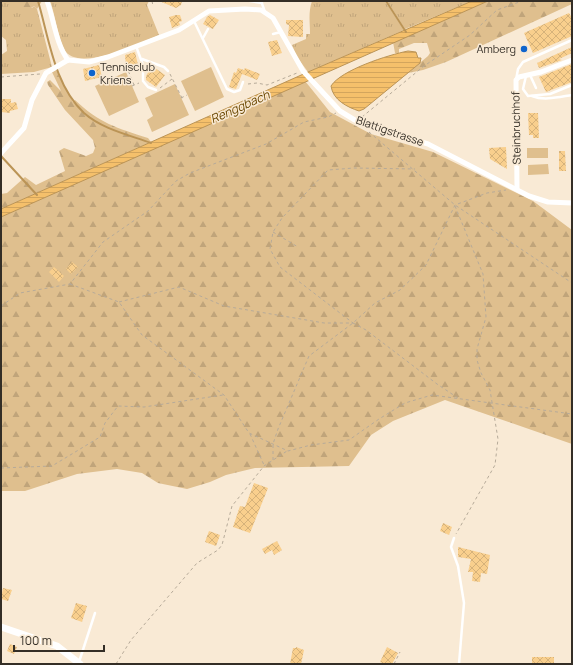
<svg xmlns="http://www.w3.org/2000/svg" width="573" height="665" font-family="Manrope,sans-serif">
<defs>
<pattern id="grass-tufts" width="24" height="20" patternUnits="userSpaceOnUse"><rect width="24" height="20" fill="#dfbf8e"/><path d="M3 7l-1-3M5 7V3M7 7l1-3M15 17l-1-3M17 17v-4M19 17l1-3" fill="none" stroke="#c0a47a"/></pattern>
<pattern id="forest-firs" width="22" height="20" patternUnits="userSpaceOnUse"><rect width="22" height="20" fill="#dfbf8e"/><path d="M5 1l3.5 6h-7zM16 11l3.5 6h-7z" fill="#c0a47a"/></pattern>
<pattern id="water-rules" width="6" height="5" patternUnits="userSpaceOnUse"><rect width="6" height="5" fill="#f5c06b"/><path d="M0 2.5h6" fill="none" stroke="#d3a55d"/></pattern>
<pattern id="building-cross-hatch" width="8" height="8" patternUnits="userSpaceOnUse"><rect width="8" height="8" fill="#f9cf8d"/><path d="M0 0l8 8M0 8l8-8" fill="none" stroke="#d6b27a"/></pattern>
</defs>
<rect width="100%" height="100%" fill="#f9ead5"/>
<g fill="url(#grass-tufts)">
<polygon points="1,1 8,1 32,8 34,6 37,9 52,67 34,72 1,74 1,55 7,51 6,40 1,36"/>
<path d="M50,1H149L147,5L159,35C140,43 77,74 64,49C58,37 55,14 50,1Z"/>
<path d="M312,1H385L404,30L308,72L297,57L292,45L306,39V34H310C310,22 308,13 312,1Z"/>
<polygon points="387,1 472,1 405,29"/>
</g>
<g fill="url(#forest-firs)">
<polygon points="8,1 42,1 37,9 34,6 25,12 17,9"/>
<polygon points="488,1 572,1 572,4 446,62 423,70 408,73 428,56 430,53 427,43 414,43 399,49 399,53 395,53 393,42"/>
<path d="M56,70L73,102L75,100C99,123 117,128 148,138L151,142L1,209V194L7,193L25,177L36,185L65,171L59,151L64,148L86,156L93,153L95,148L93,140L65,110L48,85L47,82L50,80L61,91L52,72Z"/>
<polygon points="305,81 330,112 371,134 433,152 533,201 572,230 572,444 445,400 393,421 371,435 349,466 255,468 226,475 210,482 187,489 158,483 142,473 117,469 77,474 25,491 1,491 1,217"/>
</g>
<g fill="#dfbf8e">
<polygon points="211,67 224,97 195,111 181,81"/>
<polygon points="126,72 139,102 109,116 95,86"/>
<polygon points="175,84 189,115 152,132 147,120 153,116 145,98"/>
<rect x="527" y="148" width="21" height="10"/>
<polygon points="548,164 549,174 528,175 528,165"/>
</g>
<g fill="url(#water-rules)" stroke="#bb9456">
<polygon points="472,1 488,1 1,217 1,209 308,72"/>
<path d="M408,51L416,52L418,58H421L420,63L364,109L359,111C347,107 333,100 331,86C341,70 388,55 408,51Z"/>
</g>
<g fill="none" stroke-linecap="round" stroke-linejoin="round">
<g stroke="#bb9456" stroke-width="2">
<path d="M38,1C49,38 54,85 84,113C102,129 129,135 151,143"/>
<polyline points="386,1 406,32"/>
<polyline points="1,156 37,195"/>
</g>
</g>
<g fill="url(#building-cross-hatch)">
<polygon points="159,1 182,1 181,5 176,8"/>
<polygon points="569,13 572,18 572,36 533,53 524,33"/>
<polygon points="176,15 180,15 182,21 179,22 180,25 172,28 169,17"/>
<polygon points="210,15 219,20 213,29 203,24 207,17"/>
<polygon points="286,20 303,20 303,37 288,36 289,25 286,24"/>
<polygon points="277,40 282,53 272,56 268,42"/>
<polygon points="572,47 572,53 559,59 562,60 539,68 537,63"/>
<polygon points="135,52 138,65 126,66 125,55"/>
<polygon points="572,64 572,82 546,92 539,77"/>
<polygon points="99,65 102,77 85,81 83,69"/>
<polygon points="152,66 165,75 156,87 146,80 146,76"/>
<polygon points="238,68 244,70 245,68 260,74 257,80 242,74 236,89 229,87 234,72 236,73"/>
<polygon points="1,99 11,99 11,103 16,102 18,109 10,111 10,113 1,112"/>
<polygon points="528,113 538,113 539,138 533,138 533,135 529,135"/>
<polygon points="506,147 507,169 490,159 489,148"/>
<polygon points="559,151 565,151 566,171 559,171"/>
<polygon points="72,262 78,267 71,274 66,269"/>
<polygon points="54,267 64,276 59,282 49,272"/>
<polygon points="254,483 268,488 250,533 233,527 240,506 245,507"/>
<polygon points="443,523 452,527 449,535 440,531"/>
<polygon points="209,531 220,535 216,546 205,542"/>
<polygon points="277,541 282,550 274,555 272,550 265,554 262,549"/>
<polygon points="458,547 490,555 487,574 481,573 480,582 472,581 473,572 468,572 471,559 458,557"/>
<polygon points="3,588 12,590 8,601 1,599"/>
<polygon points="76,603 87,606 82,622 71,618"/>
<polygon points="10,644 17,647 14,654 7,651"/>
<polygon points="296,647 304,650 301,664 290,664 293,648 296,648"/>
<polygon points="387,647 398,653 392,664 384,664 380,662"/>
<rect x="532" y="657" width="22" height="7"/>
</g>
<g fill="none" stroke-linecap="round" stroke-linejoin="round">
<g stroke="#b6aa99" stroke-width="1" stroke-dasharray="3 3" stroke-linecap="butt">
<polyline points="152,1 153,6"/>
<polyline points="106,62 111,72 123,69 128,70 134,85"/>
<polyline points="170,74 183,100"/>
<polyline points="1,77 40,74"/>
<polyline points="248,84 257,83 267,85 297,73"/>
<polyline points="132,86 139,83"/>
<polyline points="160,88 172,79"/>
<polyline points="181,98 187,95"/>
<polyline points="362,117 424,66 470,35 497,10 522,1"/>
<polyline points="369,132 455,205 572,283"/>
<polyline points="455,206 483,274 486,317 477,349 477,360 481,373 490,390 498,439 495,465 456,534"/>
<polyline points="273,232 298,247"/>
<polyline points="70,284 119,302 142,335 224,395 249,433 288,451 311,445 349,440 379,419 405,403 432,395 572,414"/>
<polyline points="119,302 179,287 224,306 324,323 353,323 280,267 270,249 273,232 282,218 328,170 354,168 415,169"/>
<polyline points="1,306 20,293 70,284 103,242 148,211 176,181 190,173 266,144 304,122 328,117 336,113"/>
<polyline points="353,323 366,330 437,384 458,398"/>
<polyline points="250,434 264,465"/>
<polyline points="273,460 273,444 278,429 309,356 353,323 375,303 400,290 426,265 455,205 487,193 506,190"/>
<polyline points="1,468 52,466 100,437 105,423 118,406 144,407 223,395"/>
<polyline points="116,664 131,640 197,563 218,550 222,545 232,506 264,466 287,451"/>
<polyline points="394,664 400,652"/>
</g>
<g stroke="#fff" stroke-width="2.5">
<polyline points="250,1 262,3"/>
<polyline points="261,1 265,12"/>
<polyline points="194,21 227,89 234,92 240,90 243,82"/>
<polyline points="273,34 281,32"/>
<polyline points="203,38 208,29"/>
<polyline points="136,46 143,65 143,81 148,87 156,90"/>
<polyline points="142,59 164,67 168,71"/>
<polyline points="530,75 536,88"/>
<polyline points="526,76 523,89 528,96 550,94 572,85"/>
<polyline points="516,80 518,69 523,62 572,40"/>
<path d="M532,96C544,101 559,97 572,95"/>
<polyline points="454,538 451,547 458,566 464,603 459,664"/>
<polyline points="79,662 95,613"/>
</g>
<g stroke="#fff" stroke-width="5">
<path d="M47,1C54,20 56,44 68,60"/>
<polyline points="68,60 89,62 108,57 179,30 209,11 245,9 261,10 273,18 303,71 340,111 358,122 428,144 529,196 548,202 572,203"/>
<polyline points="1,153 24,128 32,100 46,73 68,60"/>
<polyline points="517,189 516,80 519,77 541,72 572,60"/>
</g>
<polyline stroke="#fff" stroke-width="7" points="1,627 57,646 80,664"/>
</g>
<g fill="#0e64cd" stroke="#f9ead5" stroke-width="1.5">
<circle cx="524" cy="49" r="4"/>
<circle cx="92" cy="73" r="4"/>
</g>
<g text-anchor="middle" stroke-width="3" stroke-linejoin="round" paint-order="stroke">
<g font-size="11" fill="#342e26" stroke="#f9ead5" text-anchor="end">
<text x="516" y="53">Amberg</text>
<text x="100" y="71" text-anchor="start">Tennisclub<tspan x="100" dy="13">Kriens</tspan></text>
</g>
<g font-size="11" fill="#342e26" stroke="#f9ead5">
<text transform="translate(516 128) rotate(-91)" y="4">Steinbruchhof</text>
<text transform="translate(390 131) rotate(19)" y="4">Blattigstrasse</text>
</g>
<g font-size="12" font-style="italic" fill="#6a4700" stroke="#f9ead5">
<text transform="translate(240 107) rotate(-24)" y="4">Renggbach</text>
</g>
</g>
<rect width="573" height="665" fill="none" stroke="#342e26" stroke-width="4"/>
<path d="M14 645v6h90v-6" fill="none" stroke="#342e26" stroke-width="2"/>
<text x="20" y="645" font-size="12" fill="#342e26" stroke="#f9ead5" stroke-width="3" paint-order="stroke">100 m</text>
</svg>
